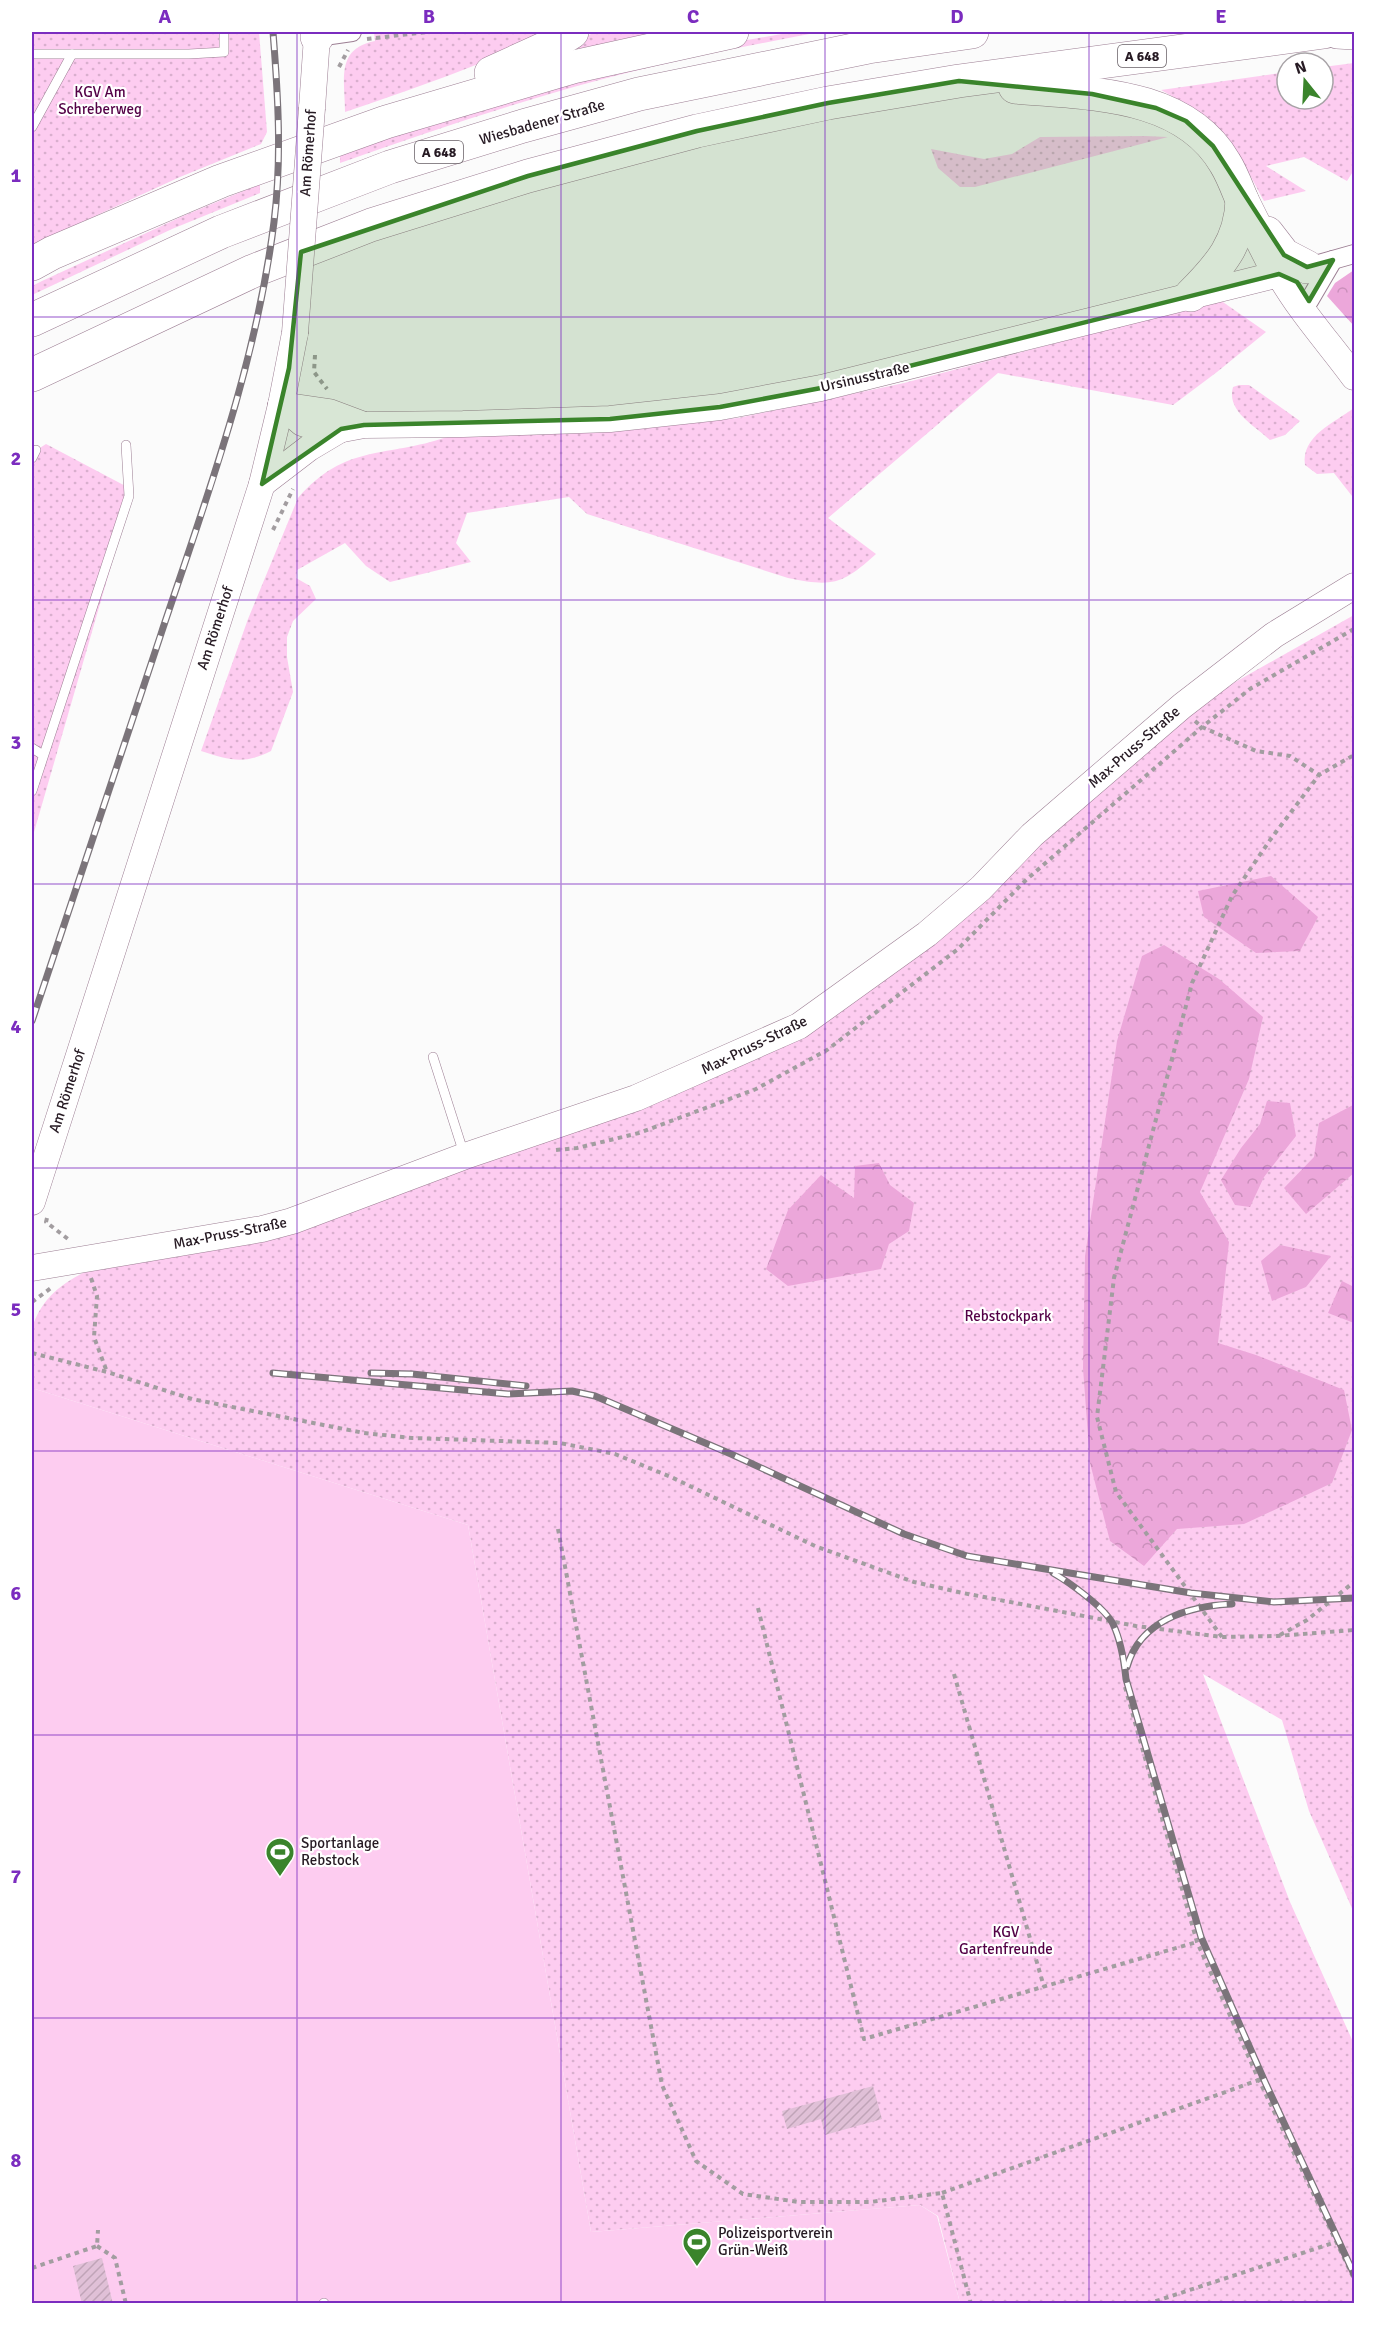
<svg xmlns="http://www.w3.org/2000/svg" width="1386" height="2335" font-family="Signika,sans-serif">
<defs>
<pattern id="green-dots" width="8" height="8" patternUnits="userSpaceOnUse" patternTransform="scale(1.5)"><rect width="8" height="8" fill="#fdccf0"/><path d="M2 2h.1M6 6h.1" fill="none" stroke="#d9afce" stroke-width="1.8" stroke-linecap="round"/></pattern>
<pattern id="forest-crowns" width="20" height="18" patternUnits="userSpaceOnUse" patternTransform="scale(1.5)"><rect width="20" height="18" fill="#eca7da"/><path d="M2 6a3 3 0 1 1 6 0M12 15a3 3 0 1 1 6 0" fill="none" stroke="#ca8fbb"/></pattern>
<pattern id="building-hatch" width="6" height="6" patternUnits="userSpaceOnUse" patternTransform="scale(1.5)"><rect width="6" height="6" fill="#e0c0d7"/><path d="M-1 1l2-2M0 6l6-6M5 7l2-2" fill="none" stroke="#c0a4b8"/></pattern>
</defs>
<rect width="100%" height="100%" fill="#fbfbfb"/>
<g fill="url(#green-dots)">
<polygon points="32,32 259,32 267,132 261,144 180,177 32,245"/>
<path d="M374,32H552C485,64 415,88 345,112C345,80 335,49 375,41Z"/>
<polygon points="594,32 662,32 536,64 570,48"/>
<path d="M793,32H820C730,49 640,67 553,93C481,114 410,138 340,163V154L469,110L736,42Z"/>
<path d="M1354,63V170L1347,181L1304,157L1266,166L1306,191L1264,201C1249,174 1236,143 1212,123C1196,110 1179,100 1161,90L1287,72V99H1323V67Z"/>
<polygon points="1145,136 1168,137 975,187 960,187 938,168 931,149 984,159 1012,154 1040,137"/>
<polygon points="260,184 260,193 172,229 32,295 32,286 42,281 183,216"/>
<path d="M1220,300L1266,332L1217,372L1173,405L998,373L828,518L876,554C842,585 832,587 788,578L587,514L569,497L467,513L456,543L471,562L390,582L366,566L345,543L297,570L296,578L310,586L316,599L293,621L287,637V657L293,692L271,751C244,765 229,760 201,751L248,619L298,498C346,443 386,458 447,437L625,429L738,418L904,383Z"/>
<path d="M1239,385H1249L1300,421L1285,435L1270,440C1255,426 1226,411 1233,387Z"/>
<path d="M1354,408V495L1352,496L1334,473L1317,474L1305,465C1301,436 1334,423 1354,408Z"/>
<polygon points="46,444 133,490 32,839 32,453"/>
<path d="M1354,615V1913L1309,1811L1282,1720L1203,1674L1290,1902L1354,2044V2303H960L938,2216L920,2205L591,2232L468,1525L32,1388C32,1374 28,1340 32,1328C43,1294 67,1280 97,1266L297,1230L801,1038L913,960L1184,711Z"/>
</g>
<g fill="url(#forest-crowns)">
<polygon points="1354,270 1354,326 1327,296 1335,283"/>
<polygon points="1271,876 1318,917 1300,951 1256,953 1204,917 1198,891"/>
<polygon points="1164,945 1219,979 1263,1017 1249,1079 1200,1192 1229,1242 1218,1343 1256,1355 1344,1390 1352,1430 1332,1483 1244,1524 1177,1529 1144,1566 1110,1541 1090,1463 1083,1368 1085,1256 1117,1041 1142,956"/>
<polygon points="1267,1101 1290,1103 1296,1136 1264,1177 1250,1207 1235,1205 1221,1180 1241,1148 1260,1124"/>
<polygon points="1353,1105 1354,1173 1306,1214 1284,1188 1314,1157 1319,1123"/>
<polygon points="879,1163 890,1185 914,1203 909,1231 889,1244 881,1269 788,1286 766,1269 788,1210 821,1175 854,1198 855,1166"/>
<polygon points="1280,1245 1331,1256 1306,1287 1272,1301 1261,1261"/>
<polygon points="1342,1281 1354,1287 1354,1323 1328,1313"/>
</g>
<polygon fill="#fdccf0" points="32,1388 468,1525 591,2232 920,2205 937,2216 960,2303 32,2304"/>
<g fill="url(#building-hatch)">
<polygon points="873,2086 882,2119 825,2135 821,2119 787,2129 782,2111"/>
<polygon points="102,2258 113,2304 82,2304 73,2266"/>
</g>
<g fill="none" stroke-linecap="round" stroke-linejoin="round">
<g stroke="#9c7e93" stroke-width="10">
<g id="service">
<polyline points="32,54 189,54 224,52 224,32"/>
<polyline points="32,127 72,54"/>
<polyline points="32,458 36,450"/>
<polyline points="32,748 43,755"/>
<polyline points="32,791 129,496 126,445"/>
<polyline points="433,1057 464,1154"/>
<polyline points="323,2304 324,2303"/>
</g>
</g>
<g stroke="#9c7e93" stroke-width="20">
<g id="minor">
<polyline points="317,37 352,32"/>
<polyline points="1301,269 1354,254"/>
<polyline points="1309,301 1333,260"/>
</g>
</g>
<g stroke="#9c7e93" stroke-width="27">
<g id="secondary">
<polyline points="312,108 317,37"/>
<path d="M1279,274C1300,311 1329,343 1354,377"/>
<polyline points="281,405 302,423 320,429 332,431 364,425 463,424 610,419 720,407 821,388 1279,274"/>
<polyline points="281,405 329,412 361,424"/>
<polyline points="262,484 309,448 341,429"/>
<polyline points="32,1202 262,484 281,405 295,333"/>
<polyline points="32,1268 262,1229 292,1221 465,1156 636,1098 799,1026 927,934 981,888 1032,835 1182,706 1274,635 1354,586"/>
</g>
</g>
<g stroke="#9c7e93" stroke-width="34">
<g id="motorway">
<polyline points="1337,32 1354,33"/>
<polyline points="317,37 317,32"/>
<polyline points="491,73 548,47 572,32"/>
<path d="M1015,87C1087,94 1183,91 1225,163C1232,174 1237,188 1242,200C1254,225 1267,249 1279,274"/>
<polyline points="1267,233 1284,255 1307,267"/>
<polyline points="32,264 52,253 221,181 386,122 573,67 732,32"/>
<path d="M1191,295C1219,267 1241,242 1242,200"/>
<polyline points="32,320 221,232 390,167 523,126 639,94 868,47 972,32"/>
<polyline points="32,375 253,271 371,225 528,176 697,131 828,103 959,81 1324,32"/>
</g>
</g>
<g stroke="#a29da0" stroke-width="4" stroke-dasharray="4.5 4.5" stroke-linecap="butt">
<polyline points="367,39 427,32"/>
<polyline points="339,67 348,50"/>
<polyline points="315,355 314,372 327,389"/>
<polyline points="273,530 293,489"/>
<polyline points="1195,721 1202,727 1256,751 1290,756 1319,775"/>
<polyline points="556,1150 577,1148 639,1133 756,1089 827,1050 958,949 1026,880 1202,727 1250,689 1354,629"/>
<polyline points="47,1218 46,1222 68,1239"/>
<polyline points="91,1278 97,1296 94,1337 107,1372"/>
<polyline points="32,1302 51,1288"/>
<polyline points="32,1353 107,1372 192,1399 364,1433 412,1438 560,1443 615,1454 671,1477 815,1546 914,1582 963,1593 1136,1626 1222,1637 1277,1636 1354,1630"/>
<polyline points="558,1529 662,2085 696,2161 743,2194 799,2202 870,2202 942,2193 971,2304"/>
<polyline points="758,1608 864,2039 1197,1942"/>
<polyline points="1280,1635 1307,1620 1354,1582"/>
<polyline points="1222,1637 1116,1492 1097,1417 1114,1278 1192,983 1232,896 1270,840 1319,775 1354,755"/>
<polyline points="954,1674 1044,1987"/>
<polyline points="1125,1687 1197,1942 1259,2080 1354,2279"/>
<polyline points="942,2193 1259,2080"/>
<polyline points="97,2246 115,2258 126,2304"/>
<polyline points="32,2268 97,2246 98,2230"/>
<polyline points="1147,2304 1336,2242"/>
</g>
<use href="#service" stroke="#fff" stroke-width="9"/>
<use href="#minor" stroke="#fff" stroke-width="18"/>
<use href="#secondary" stroke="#fff" stroke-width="26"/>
<use href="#motorway" stroke="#fff" stroke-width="33"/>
<g stroke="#7b747a" stroke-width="7">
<g id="rail">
<path d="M32,1021C75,892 118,763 161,634C206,499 256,365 274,222C282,158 278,95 273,32"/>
<polyline points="273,1373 508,1394 572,1391 595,1396 731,1454 904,1534 967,1556 1191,1593 1274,1602 1354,1598"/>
<polyline points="371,1373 412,1374 526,1386"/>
<path d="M1053,1573C1069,1582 1105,1608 1113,1624C1121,1641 1124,1660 1126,1679L1201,1937L1265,2082L1354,2274"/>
<path d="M1127,1667C1140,1620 1189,1606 1232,1604"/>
</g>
</g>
<use href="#rail" stroke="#fff" stroke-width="4.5" stroke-dasharray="14" stroke-linecap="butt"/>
<g stroke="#9c7e93" stroke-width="27" stroke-linecap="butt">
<polyline id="secondary-bridge" points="295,333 312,108"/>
</g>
<use href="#secondary-bridge" stroke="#fff" stroke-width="26"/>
</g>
<path fill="#3a842b" fill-opacity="0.2" stroke="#3a842b" stroke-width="4.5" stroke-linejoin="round" d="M959,81L1092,94L1156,108L1186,121L1213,146L1284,255L1307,267L1333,260L1309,301L1297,282L1279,274L821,388L720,407L610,419L364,425L341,429L262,484L289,368L301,252L528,176L697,131L828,103Z"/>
<path fill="none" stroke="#7b2cbf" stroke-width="1.5" stroke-opacity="0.55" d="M297,32V2304M561,32V2304M825,32V2304M1089,32V2304M32,317H1354M32,600H1354M32,884H1354M32,1168H1354M32,1451H1354M32,1735H1354M32,2018H1354"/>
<defs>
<g id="stadium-pin" transform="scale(1.5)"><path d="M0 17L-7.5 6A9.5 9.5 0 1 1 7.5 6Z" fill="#3a842b" stroke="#fff"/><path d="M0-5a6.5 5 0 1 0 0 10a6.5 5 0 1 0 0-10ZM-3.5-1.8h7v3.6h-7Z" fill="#fff"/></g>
</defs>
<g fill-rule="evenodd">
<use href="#stadium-pin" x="280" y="1852"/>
<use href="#stadium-pin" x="697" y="2242"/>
</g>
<g text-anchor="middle" stroke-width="4.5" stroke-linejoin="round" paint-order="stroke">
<g fill="#fff" stroke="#675f65" stroke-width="1.5">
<rect x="1118" y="45" width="48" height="22" rx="4.5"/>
<rect x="415" y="141" width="48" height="22" rx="4.5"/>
</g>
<g font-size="14" font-weight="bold" fill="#261a23">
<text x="1142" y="61">A 648</text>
<text x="439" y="157">A 648</text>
</g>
<g font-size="15" fill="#530046" stroke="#fff">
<text x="100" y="97">KGV Am<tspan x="100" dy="17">Schreberweg</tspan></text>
<text x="1008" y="1321">Rebstockpark</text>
<text x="1006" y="1937">KGV<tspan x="1006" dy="17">Gartenfreunde</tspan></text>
</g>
<g font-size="15" fill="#261a23" stroke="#fff">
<text transform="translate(542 122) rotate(-16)" y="5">Wiesbadener Straße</text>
<text transform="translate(308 153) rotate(-86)" y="5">Am Römerhof</text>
<text transform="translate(865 377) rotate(-13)" y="5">Ursinusstraße</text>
<text transform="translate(215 628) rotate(-72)" y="5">Am Römerhof</text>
<text transform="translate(1134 747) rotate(-41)" y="5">Max-Pruss-Straße</text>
<text transform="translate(754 1045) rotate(-26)" y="5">Max-Pruss-Straße</text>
<text transform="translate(67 1091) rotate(-72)" y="5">Am Römerhof</text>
<text transform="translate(230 1233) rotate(-11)" y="5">Max-Pruss-Straße</text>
</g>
<g font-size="15" fill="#261a23" stroke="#fff" text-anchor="start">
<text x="301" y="1848">Sportanlage<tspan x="301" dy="17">Rebstock</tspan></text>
<text x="718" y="2238">Polizeisportverein<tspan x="718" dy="17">Grün-Weiß</tspan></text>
</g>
</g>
<rect width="1386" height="2335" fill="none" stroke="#ffffff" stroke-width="66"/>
<g transform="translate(1305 81) rotate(342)"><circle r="28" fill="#ffffff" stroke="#a8a3a7" stroke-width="1.5"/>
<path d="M0-4.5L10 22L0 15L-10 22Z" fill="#3a842b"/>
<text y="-9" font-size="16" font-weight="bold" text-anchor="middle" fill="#261a23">N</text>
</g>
<rect x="33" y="33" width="1320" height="2269" fill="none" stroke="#7b2cbf" stroke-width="2"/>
<g font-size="20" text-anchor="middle" font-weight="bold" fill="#7b2cbf">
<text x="165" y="23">A</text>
<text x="429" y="23">B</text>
<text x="693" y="23">C</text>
<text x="957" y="23">D</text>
<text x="1221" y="23">E</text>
<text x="16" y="182">1</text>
<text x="16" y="465">2</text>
<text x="16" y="749">3</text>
<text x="16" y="1033">4</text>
<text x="16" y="1316">5</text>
<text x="16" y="1600">6</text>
<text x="16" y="1883">7</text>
<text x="16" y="2167">8</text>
</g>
</svg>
